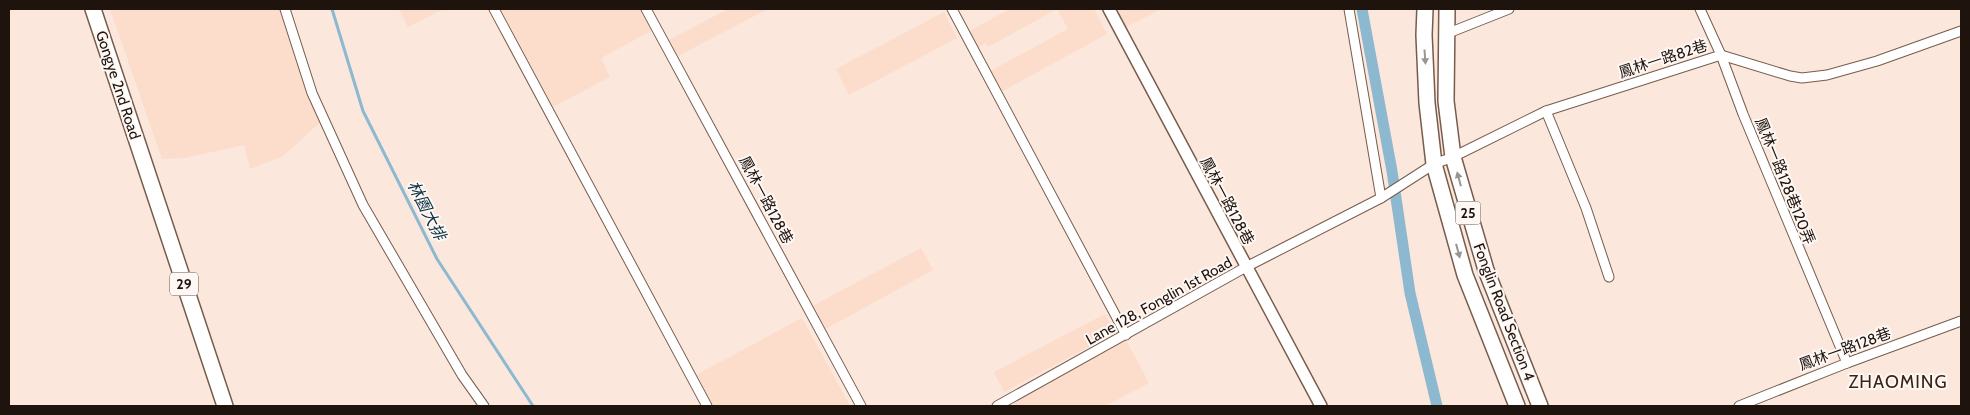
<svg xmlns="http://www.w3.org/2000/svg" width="1970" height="415" font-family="Cabin,'Noto Sans TC',sans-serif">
<rect width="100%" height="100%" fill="#fbe7dc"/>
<g fill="#fcdccb">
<polygon points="110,9 284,9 326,117 283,156 250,169 244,145 184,158 162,159"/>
<polygon points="399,9 443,9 408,27"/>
<polygon points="501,9 641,9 653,30 601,58 610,77 553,107"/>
<polygon points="728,9 768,9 678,56 669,40"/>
<polygon points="1010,9 1094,9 1107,34 1001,92 990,71 1068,29 1057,9 988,47 985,43 978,48 969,31"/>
<polygon points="1116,9 1161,9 1126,27"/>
<polygon points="944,12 957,38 849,95 836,69"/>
<polygon points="921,248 933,270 822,331 809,308"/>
<polygon points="1105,314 1115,333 1004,392 994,372"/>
<polygon points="802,318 850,406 713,406 696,375"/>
<polygon points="1126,340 1149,383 1105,406 1016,406 1013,400"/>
</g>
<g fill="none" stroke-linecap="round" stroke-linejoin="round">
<polyline stroke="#8cb9d0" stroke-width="3" points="332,9 363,111 437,259 533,406"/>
<polyline stroke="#8cb9d0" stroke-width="11" points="1362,9 1392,171 1410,293 1437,406"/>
<g stroke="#775c4c" stroke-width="11">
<g id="minor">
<polyline points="285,9 312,93 363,205 462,375 484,406"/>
<polyline points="494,9 707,406"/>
<polyline points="646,9 861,406"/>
<polyline points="952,9 1126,335"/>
<polyline points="1349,9 1381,198"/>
<polyline points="1700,9 1721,55 1743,114 1847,363"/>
<polyline points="1446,34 1509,9"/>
<polyline points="1546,111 1586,208 1609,277"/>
<polyline points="997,406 1246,267 1381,198 1434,164 1453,157 1546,111 1721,55 1790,76 1802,78 1827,75 1877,61 1961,31"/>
<polyline points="1739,406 1847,363 1961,321"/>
</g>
</g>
<g stroke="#775c4c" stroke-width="14">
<polyline id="tertiary" points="1109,9 1321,406"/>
</g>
<g stroke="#775c4c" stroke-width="18">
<g id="primary">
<polyline points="93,9 225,406"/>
<polyline points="1425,9 1424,35 1427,103 1434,164 1465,275 1517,406"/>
<polyline points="1447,9 1446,101 1453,157 1486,270 1540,406"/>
</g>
</g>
<use href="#minor" stroke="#fff" stroke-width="9"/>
<use href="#tertiary" stroke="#fff" stroke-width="11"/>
<use href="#primary" stroke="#fff" stroke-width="15"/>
</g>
<defs><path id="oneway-solid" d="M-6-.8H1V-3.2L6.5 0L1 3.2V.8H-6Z" transform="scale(1.25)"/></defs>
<g fill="#9a9592">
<use href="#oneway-solid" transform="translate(1425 57) rotate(86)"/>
<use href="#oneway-solid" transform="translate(1459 179) rotate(-105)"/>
<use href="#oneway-solid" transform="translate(1458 251) rotate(75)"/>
</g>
<g text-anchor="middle" stroke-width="4" stroke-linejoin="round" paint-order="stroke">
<g fill="#fef7f3" stroke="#615752" stroke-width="1">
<rect x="1455.5" y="201.5" width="25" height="23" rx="4"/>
<rect x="170" y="272.5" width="28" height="23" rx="4"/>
</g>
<g font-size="14" font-weight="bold" fill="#1e130d">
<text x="1468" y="218">25</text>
<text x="184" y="289">29</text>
</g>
<g font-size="15" fill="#1e130d" stroke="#fef7f3">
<text transform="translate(1663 59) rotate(-18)" y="5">鳳林一路82巷</text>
<text transform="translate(118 85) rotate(72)" y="5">Gongye 2nd Road</text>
<text transform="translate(1785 181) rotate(68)" y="5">鳳林一路128巷120弄</text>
<text transform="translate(766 200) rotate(62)" y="5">鳳林一路128巷</text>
<text transform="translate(1227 201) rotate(62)" y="5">鳳林一路128巷</text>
<text transform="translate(1159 301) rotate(-29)" y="5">Lane 128, Fonglin 1st Road</text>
<text transform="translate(1504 312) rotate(69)" y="5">Fonglin Road Section 4</text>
<text transform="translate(1845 349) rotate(-20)" y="5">鳳林一路128巷</text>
</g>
<g font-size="16" font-style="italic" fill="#072f40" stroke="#fef7f3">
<text transform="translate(427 210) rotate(63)" y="6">林園大排</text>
</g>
<g font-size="18" letter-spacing="1" fill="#3b2315" stroke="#fef7f3">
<text x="1898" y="388">ZHAOMING</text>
</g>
</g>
<rect width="1970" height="415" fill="none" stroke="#1e130d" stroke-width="20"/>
</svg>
